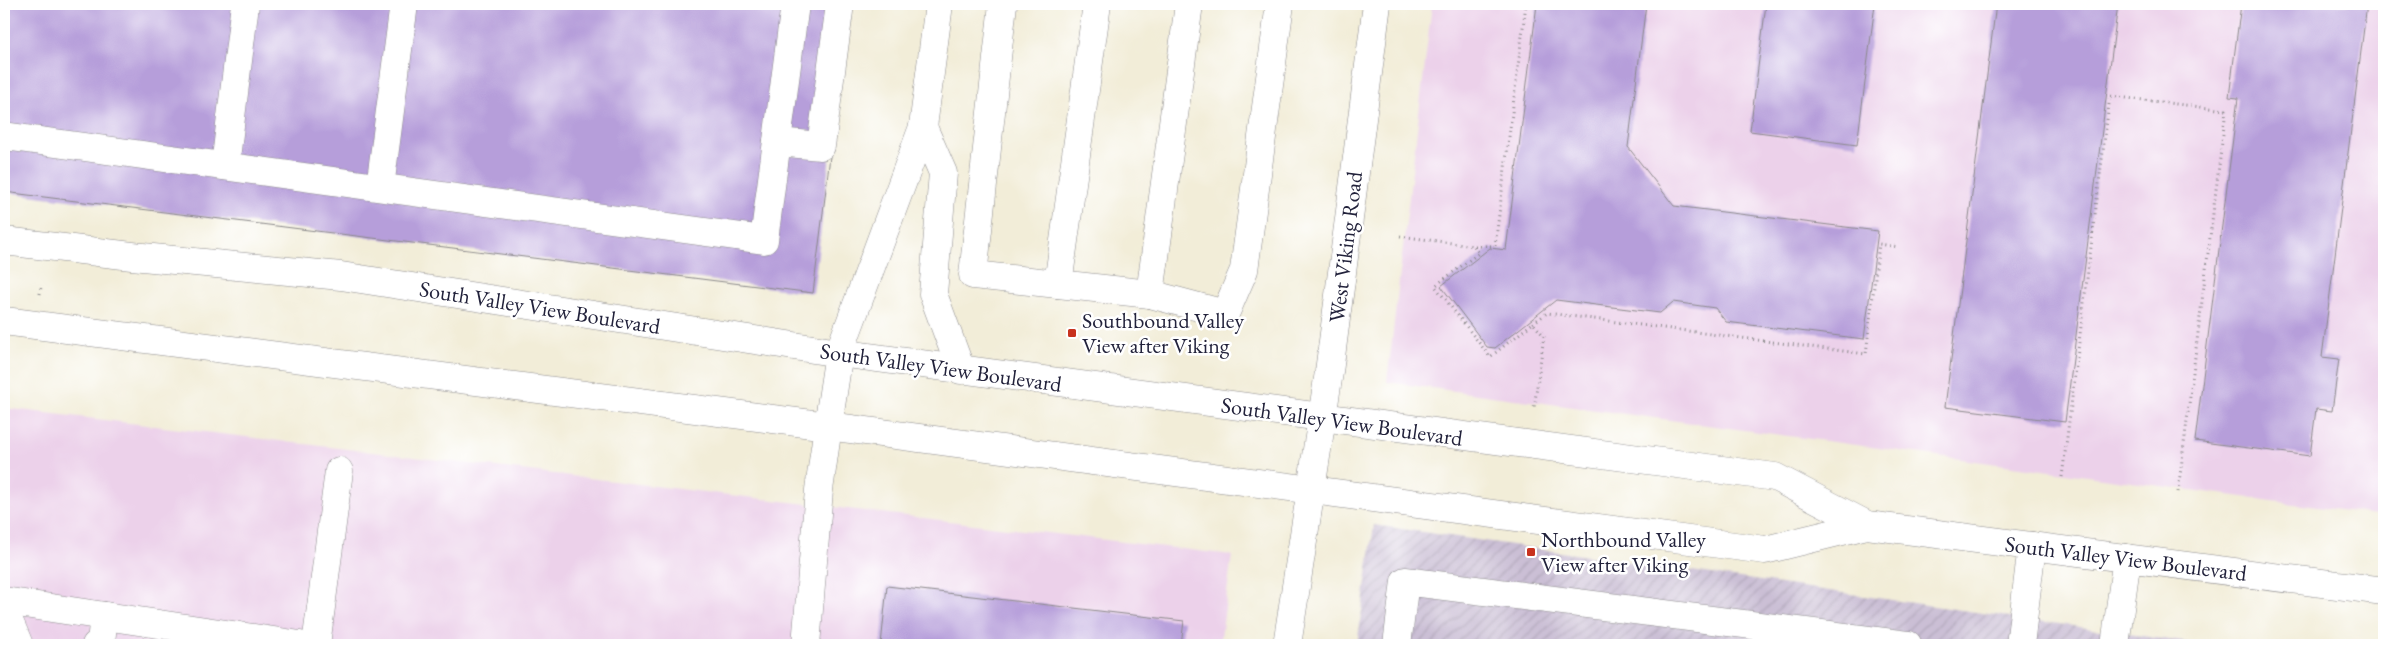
<svg xmlns="http://www.w3.org/2000/svg" width="2388" height="649" font-family="'EB Garamond',serif">
<defs>
<pattern id="industrial-furrows" width="10" height="10" patternUnits="userSpaceOnUse" patternTransform="scale(1.25)"><rect width="10" height="10" fill="#cbbfd5"/><path d="M-1 1l2-2M0 10L10 0M9 11l2-2" fill="none" stroke="#aea4b8"/></pattern>
</defs>
<rect width="100%" height="100%" fill="#fff"/>
<filter id="ink" filterUnits="userSpaceOnUse"><feTurbulence type="fractalNoise" baseFrequency=".02" numOctaves="2"/><feDisplacementMap in="SourceGraphic" scale="10" xChannelSelector="R" yChannelSelector="G"/><feConvolveMatrix kernelMatrix="1 2 1 2 8 2 1 2 1" color-interpolation-filters="sRGB"/></filter>
<filter id="wash" filterUnits="userSpaceOnUse"><feTurbulence type="fractalNoise" baseFrequency=".0096" numOctaves="4" result="noise"/><feDisplacementMap in="SourceGraphic" scale="20" xChannelSelector="R" yChannelSelector="G"/><feGaussianBlur stdDeviation="1.12" result="paint"/><feColorMatrix in="noise" values="0 0 0 0 0 0 0 0 0 0 0 0 0 0 0 0 0 1.4 0 .05"/><feComposite in="paint" operator="in"/></filter>
<g filter="url(#wash)">
<rect width="100%" height="100%" fill="#f2edd8"/>
<g fill="#ecd1ea">
<polygon points="1432,4 2384,4 2384,516 1387,382"/>
<polygon points="4,408 1232,555 1220,645 4,645"/>
</g>
<polygon fill="url(#industrial-furrows)" points="1374,525 2204,645 1357,645"/>
<g id="blocks">
<g fill="#b69eda">
<polygon points="4,4 849,4 813,293 4,192"/>
<polygon points="1537,4 1646,4 1628,147 1674,206 1878,231 1864,339 1726,322 1715,308 1673,302 1660,313 1556,300 1495,348 1487,347 1441,286 1490,248 1506,250"/>
<polygon points="1766,4 1875,4 1857,145 1750,131"/>
<polygon points="1996,4 2118,4 2065,422 1945,407"/>
<polygon points="2241,4 2367,4 2322,357 2339,359 2332,411 2316,409 2310,456 2195,441 2238,98 2229,97"/>
<polygon points="887,586 1184,621 1181,645 881,645"/>
</g>
</g>
</g>
<g filter="url(#ink)">
<use href="#blocks" fill-opacity="0" stroke="#8a888a" stroke-width="1"/>
<g fill="none" stroke-linecap="round" stroke-linejoin="round">
<g stroke="#8a888a" stroke-width="29">
<g id="minor">
<polyline points="1003,4 973,275 1058,284 1097,4"/>
<polyline points="1189,4 1150,294 1225,314 1244,270 1280,4"/>
<polyline points="923,127 943,173 933,294 961,370"/>
<polyline points="4,136 764,240 795,4"/>
<polyline points="777,142 821,146 840,4"/>
<polyline points="225,166 245,4"/>
<polyline points="380,187 404,4"/>
<polyline points="1058,284 1150,294"/>
<polyline points="839,353 923,127 939,4"/>
<polyline points="4,601 300,645"/>
<polyline points="4,609 19,645"/>
<polyline points="96,645 101,642 104,616"/>
<polyline points="316,645 339,471"/>
<polyline points="806,645 819,490 828,426"/>
<polyline points="1287,645 1329,372 1377,4"/>
<polyline points="1397,645 1405,581 1908,645"/>
<polyline points="2020,645 2032,546"/>
<polyline points="2115,645 2127,558"/>
</g>
</g>
<g stroke="#8a888a" stroke-width="29">
<g id="major">
<polyline points="4,241 132,256 341,276 839,353 1775,477 1867,525 2384,591"/>
<polyline points="4,321 828,426 1765,550 1867,525"/>
<polyline points="828,426 839,353"/>
</g>
</g>
<g stroke="#8a888a" stroke-width="3" stroke-dasharray="1 4" stroke-linecap="butt">
<polyline points="1400,236 1474,246 1479,253 1435,286 1490,357 1533,323 1544,336 1534,408"/>
<polyline points="1475,246 1495,246 1526,4"/>
<polyline points="40,294 41,286"/>
<polyline points="1533,323 1547,313 1866,354 1879,244 1899,247"/>
<polyline points="4,392 6,378"/>
<polyline points="2062,477 2110,96 2226,110 2178,492"/>
</g>
<use href="#minor" stroke="#fff" stroke-width="28"/>
<use href="#major" stroke="#fff" stroke-width="28"/>
</g>
</g>
<g fill="#c8321e" stroke="#fff" stroke-width="2">
<rect x="1067" y="328" width="10" height="10" rx="2.5"/>
<rect x="1526" y="547" width="10" height="10" rx="2.5"/>
</g>
<g text-anchor="middle" stroke-width="5" stroke-linejoin="round" paint-order="stroke">
<g font-size="22" fill="#22223b" stroke="#fff">
<text transform="translate(1345 247) rotate(-83)" y="8">West Viking Road</text>
<text transform="translate(540 307) rotate(9)" y="8">South Valley View Boulevard</text>
<text transform="translate(941 367) rotate(8)" y="8">South Valley View Boulevard</text>
<text transform="translate(1342 421) rotate(8)" y="8">South Valley View Boulevard</text>
<text transform="translate(2126 558) rotate(7)" y="8">South Valley View Boulevard</text>
</g>
<g font-size="22" fill="#22223b" stroke="#fff" text-anchor="start">
<text x="1082" y="328">Southbound Valley<tspan x="1082" dy="25">View after Viking</tspan></text>
<text x="1541" y="547">Northbound Valley<tspan x="1541" dy="25">View after Viking</tspan></text>
</g>
</g>
<rect width="2388" height="649" fill="none" stroke="#fff" stroke-width="20"/>
</svg>
